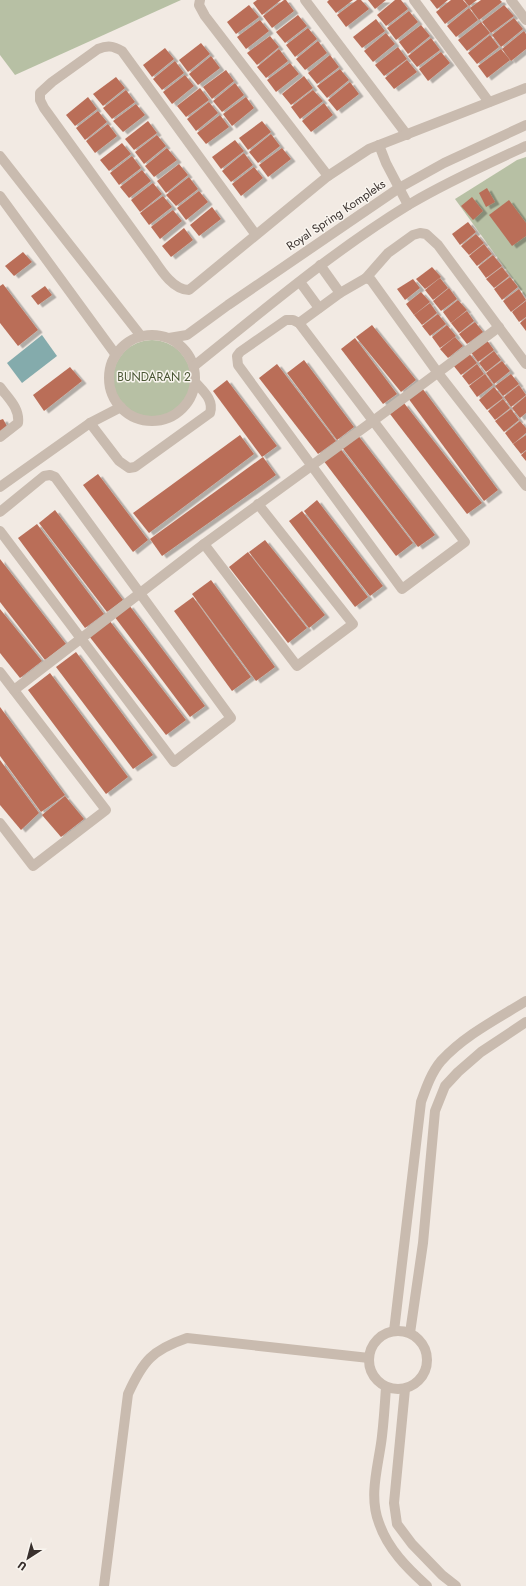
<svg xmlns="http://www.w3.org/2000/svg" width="526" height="1586" font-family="Jost,sans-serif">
<defs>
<filter id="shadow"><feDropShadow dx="4.5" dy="2.5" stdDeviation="0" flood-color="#0004"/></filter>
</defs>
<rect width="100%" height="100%" fill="#f2eae3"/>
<g fill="#b7c0a4">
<polygon points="0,0 181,0 15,75 0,55"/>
<polygon points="526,157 526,297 455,199 517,160"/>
<circle cx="152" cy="379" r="39"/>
</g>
<polygon fill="#84abac" points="42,335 57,356 22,383 7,363"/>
<g fill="#ba6e58" filter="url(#shadow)">
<polygon points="257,0 281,0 262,15 253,3"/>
<polygon points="284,0 286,0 294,11 272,28 263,16"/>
<polygon points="329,0 353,0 336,13 327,2"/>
<polygon points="357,0 361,0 369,9 346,27 337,15"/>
<polygon points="368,0 386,0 375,9"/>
<polygon points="395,0 401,0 408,9 386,26 377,15"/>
<polygon points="430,0 448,0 437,9"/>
<polygon points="451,0 463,0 468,6 445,24 436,12"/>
<polygon points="464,0 477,0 469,6"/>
<polygon points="481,0 500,0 502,2 479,20 470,8"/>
<polygon points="249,5 259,17 236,34 227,22"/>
<polygon points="504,5 514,16 491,33 482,22"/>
<polygon points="469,8 478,20 456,37 447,26"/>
<polygon points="409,11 418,22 396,40 387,28"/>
<polygon points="298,15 307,26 285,43 276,32"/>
<polygon points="514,18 523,29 501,47 492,35"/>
<polygon points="376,19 385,31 362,48 353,37"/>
<polygon points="260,20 269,31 246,49 237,37"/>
<polygon points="481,22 490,33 467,51 458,40"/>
<polygon points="421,25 430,36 408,54 399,42"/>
<polygon points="308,28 317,39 295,57 286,45"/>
<polygon points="524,31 526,34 526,49 511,61 502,49"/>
<polygon points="386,33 395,44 373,62 364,51"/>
<polygon points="490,35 499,47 477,64 468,53"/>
<polygon points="270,36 279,47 257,65 247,53"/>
<polygon points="431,38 440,50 417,67 408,56"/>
<polygon points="318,41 327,53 305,70 296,59"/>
<polygon points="201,43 210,54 188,72 179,60"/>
<polygon points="398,47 407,59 384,76 375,65"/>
<polygon points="165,48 174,59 152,77 143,65"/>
<polygon points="279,49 288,61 266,78 257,67"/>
<polygon points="501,49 510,60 487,78 478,66"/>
<polygon points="441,52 450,63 428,81 419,69"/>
<polygon points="330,55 339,67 317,84 308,73"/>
<polygon points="211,56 220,68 198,85 189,74"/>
<polygon points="407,60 417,72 394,89 385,78"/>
<polygon points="175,61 184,73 162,90 153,79"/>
<polygon points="290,63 299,74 276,92 267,80"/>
<polygon points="340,69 349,80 327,98 317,86"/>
<polygon points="226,70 234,81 212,99 203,87"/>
<polygon points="185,75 194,86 172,104 163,92"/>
<polygon points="304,76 313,88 291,105 282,94"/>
<polygon points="116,77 125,88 103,106 93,94"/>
<polygon points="350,82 359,94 337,111 328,100"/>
<polygon points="235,83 244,95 222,112 213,101"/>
<polygon points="200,88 209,100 186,117 177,106"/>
<polygon points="126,90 135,102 112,119 103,108"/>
<polygon points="313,90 323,101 300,119 291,107"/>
<polygon points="88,97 97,109 75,126 66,115"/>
<polygon points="246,97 254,108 232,126 223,114"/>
<polygon points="209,102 218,113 196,131 187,119"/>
<polygon points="324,103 333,115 311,132 302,121"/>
<polygon points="136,104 145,115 123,132 113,121"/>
<polygon points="98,111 107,122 85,140 76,128"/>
<polygon points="220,115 229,127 206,144 197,133"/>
<polygon points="148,121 157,133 134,150 125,139"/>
<polygon points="262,121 271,132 248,150 239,138"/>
<polygon points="108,124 117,136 95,153 86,141"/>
<polygon points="271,134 280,146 258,163 249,152"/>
<polygon points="157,135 166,146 144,164 135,152"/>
<polygon points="235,140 244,151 221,169 212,157"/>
<polygon points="122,143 131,154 109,171 100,160"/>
<polygon points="167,148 177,160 154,177 145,166"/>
<polygon points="282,148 291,159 268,177 259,165"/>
<polygon points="244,153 253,165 231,182 222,171"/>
<polygon points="132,156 141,168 119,185 110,173"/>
<polygon points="179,164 188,175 166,193 157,181"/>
<polygon points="254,167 263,178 241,196 232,184"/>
<polygon points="142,170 151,181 129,198 120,187"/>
<polygon points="189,177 198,189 176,206 166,195"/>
<polygon points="153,183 162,194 140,212 131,200"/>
<polygon points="487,188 495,202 486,207 479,193"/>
<polygon points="199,191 208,202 186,220 177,208"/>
<polygon points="163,196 172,207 149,225 140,213"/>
<polygon points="472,197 483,211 473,220 461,206"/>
<polygon points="509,200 526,223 526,236 512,246 489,215"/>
<polygon points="212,207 221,219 199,236 190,225"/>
<polygon points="173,210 182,221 160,239 151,227"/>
<polygon points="468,222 476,232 460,245 452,234"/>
<polygon points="184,228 193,240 171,257 162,246"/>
<polygon points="476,234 484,243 469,255 461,246"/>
<polygon points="484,244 492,254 477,266 469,256"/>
<polygon points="23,252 32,262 14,276 5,266"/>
<polygon points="493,255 502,266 486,278 478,267"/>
<polygon points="432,267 441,277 425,289 416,279"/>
<polygon points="502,267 509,276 494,288 486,279"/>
<polygon points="510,277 518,287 502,300 494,289"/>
<polygon points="440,278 448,288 433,300 425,290"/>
<polygon points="413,279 420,288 405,300 397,289"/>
<polygon points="3,284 38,330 18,346 0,323 0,286"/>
<polygon points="45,286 52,295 38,305 31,296"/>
<polygon points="449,288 457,299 441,311 433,301"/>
<polygon points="519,289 526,300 511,312 503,301"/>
<polygon points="421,292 430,302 414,315 406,304"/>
<polygon points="458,300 467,310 451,323 443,312"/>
<polygon points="526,301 526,317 519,322 512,312"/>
<polygon points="430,303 437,313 422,325 414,315"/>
<polygon points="467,311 474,321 459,333 451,323"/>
<polygon points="438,314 446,324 430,336 422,326"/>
<polygon points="526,318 526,331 520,323"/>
<polygon points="475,322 483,332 467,344 459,334"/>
<polygon points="372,325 416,380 401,392 356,337"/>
<polygon points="447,325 456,336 440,348 432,337"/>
<polygon points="455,337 463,346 448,358 440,349"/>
<polygon points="355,338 397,394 383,404 341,349"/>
<polygon points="486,339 494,350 478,362 470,351"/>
<polygon points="494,351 501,360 486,372 479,363"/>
<polygon points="468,352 477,363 461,375 453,365"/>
<polygon points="304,360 354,427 337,440 287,373"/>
<polygon points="502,361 510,371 494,384 486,373"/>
<polygon points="277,364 336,441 318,454 259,378"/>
<polygon points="477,364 484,374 469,385 462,376"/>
<polygon points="70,367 82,381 44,411 33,395"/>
<polygon points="485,374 493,385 477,397 469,386"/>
<polygon points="511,374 519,384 503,396 495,386"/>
<polygon points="227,380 277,446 262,457 213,391"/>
<polygon points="519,385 526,395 511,407 504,397"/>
<polygon points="494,387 503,398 487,410 479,400"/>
<polygon points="422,388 498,490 484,501 408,398"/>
<polygon points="526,396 526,413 520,418 512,408"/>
<polygon points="503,399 510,408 495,420 488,411"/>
<polygon points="404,403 482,503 467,514 390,414"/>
<polygon points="511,409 519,420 504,432 495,421"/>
<polygon points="3,419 8,428 0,432 0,420"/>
<polygon points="520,421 526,428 526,433 513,444 505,433"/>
<polygon points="357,434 435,535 418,547 341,446"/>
<polygon points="240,435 254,454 149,533 133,513"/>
<polygon points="526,435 526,450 521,454 513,444"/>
<polygon points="339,447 413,543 396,556 323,460"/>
<polygon points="526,451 526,461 521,455"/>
<polygon points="263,457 276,475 162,556 150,539"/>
<polygon points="98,474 148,540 133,552 83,485"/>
<polygon points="317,500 383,586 370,596 304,511"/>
<polygon points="55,510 123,600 107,612 39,523"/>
<polygon points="302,511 368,597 355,607 289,521"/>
<polygon points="37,524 104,614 85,628 18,538"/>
<polygon points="265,540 325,615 309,628 249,552"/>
<polygon points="248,552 307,628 288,643 229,567"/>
<polygon points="0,559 66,644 45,660 0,602"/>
<polygon points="211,580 275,667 256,681 192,594"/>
<polygon points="193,597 251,677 232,691 174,611"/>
<polygon points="129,605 205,706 190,717 114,616"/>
<polygon points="0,609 42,661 20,678 0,653"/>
<polygon points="109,620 186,720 166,735 89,636"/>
<polygon points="76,652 153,755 133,769 56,667"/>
<polygon points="50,673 128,777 106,794 28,690"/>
<polygon points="0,707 65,795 41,812 0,756"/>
<polygon points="0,760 39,813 21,830 0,805"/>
<polygon points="65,796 84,819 61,837 42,815"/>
</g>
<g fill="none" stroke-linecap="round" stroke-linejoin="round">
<g stroke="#c9bbaf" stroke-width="10">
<polyline points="200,0 199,5 205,16 328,176"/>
<polyline points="305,0 407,135"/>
<polyline points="414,0 489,102"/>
<polyline points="511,0 526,20"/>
<polyline points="379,145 386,163 408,205"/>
<polyline points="0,156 141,336"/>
<polyline points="0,196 116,355"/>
<path d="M256,235L122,51C113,46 108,45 98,49L52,82L40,93V100L44,108L154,260C162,272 174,290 189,290L328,176L369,149L526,88"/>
<polyline points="320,265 340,293"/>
<polyline points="366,278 371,280 438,373 526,486"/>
<polyline points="300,282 319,308"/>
<polygon points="286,320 293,320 299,323 465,542 402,589 238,365 237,356 240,352"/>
<polyline points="299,323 340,293 366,278 388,253 413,235 420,233 426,234 438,245 526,364"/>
<circle cx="152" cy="378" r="43"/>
<polyline points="169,338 187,335 228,305 399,188 444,163 526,125"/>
<path d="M194,366C264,310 333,251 410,204C447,182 487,164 526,146"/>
<path d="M0,387C8,398 20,408 18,423L0,437"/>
<path d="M90,423L119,461L129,468L135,467L210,413C214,400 204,392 195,382"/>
<polyline points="0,487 90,423 121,407"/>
<polyline points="0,512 44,476 50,475 55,477 231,718 174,762 0,531"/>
<polyline points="204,544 297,666 353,624 258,504"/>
<polyline points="0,672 106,810 33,866 0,823"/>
<polyline points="14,690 204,544 373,421 499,327"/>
<circle cx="398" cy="1360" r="29"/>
<path d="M394,1331L421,1102C426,1088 431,1073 441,1061C465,1035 497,1019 526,1001"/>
<polyline points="410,1333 423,1243 435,1111 445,1086 458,1072 481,1052 526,1022"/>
<path d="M386,1387C385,1403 384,1419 382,1436C379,1464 368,1495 379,1523C388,1549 407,1568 427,1586"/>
<polyline points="405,1389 394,1503 397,1524 412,1544 442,1575 456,1586"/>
<path d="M104,1586L128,1394C143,1361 152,1350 187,1338L369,1358"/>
</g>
</g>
<g text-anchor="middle" stroke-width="3" stroke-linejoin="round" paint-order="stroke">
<g font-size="12" fill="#39302d" stroke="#f9f5ef">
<text transform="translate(336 215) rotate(-34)" y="4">Royal Spring Kompleks</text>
</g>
<g font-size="12" fill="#495533" stroke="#f9f5ef">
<text x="154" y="381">BUNDARAN 2</text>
</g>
</g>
<g transform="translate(28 1558) rotate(216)" stroke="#f9f5ef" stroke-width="3" paint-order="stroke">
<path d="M0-3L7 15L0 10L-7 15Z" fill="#39302d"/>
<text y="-6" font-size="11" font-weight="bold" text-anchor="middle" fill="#39302d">U</text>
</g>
</svg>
